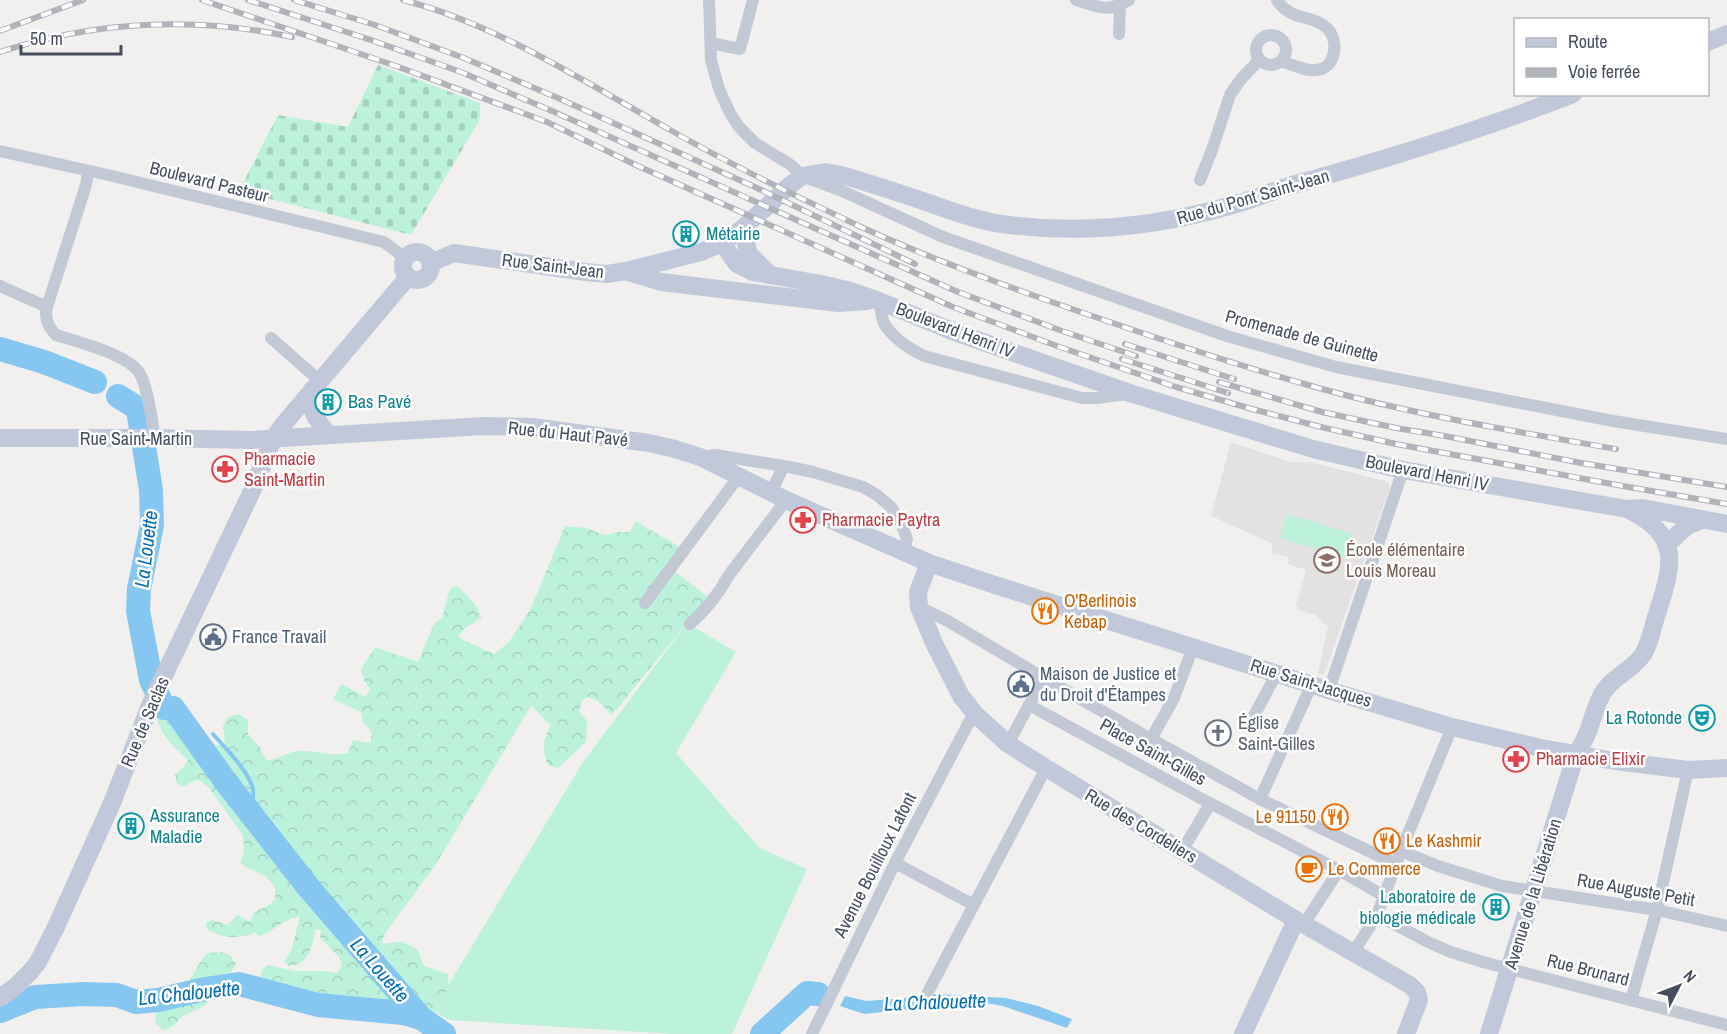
<svg xmlns="http://www.w3.org/2000/svg" width="1727" height="1034" font-family="'Archivo Narrow',sans-serif">
<defs>
<pattern id="forest-crowns" width="20" height="18" patternUnits="userSpaceOnUse" patternTransform="scale(1.5)"><rect width="20" height="18" fill="#bcf2db"/><path d="M2 6a3 3 0 1 1 6 0M12 15a3 3 0 1 1 6 0" fill="none" stroke="#a3d1be"/></pattern>
<pattern id="cemetery-stones" width="16" height="16" patternUnits="userSpaceOnUse" patternTransform="scale(1.5)"><rect width="16" height="16" fill="#bcf2db"/><path d="M2 7V4a2 2 0 0 1 4 0v3zM10 15v-3a2 2 0 0 1 4 0v3z" fill="#a3d1be"/></pattern>
</defs>
<rect width="100%" height="100%" fill="#f2f0ef"/>
<polygon fill="#e3e1e1" points="1231,442 1291,462 1311,462 1388,482 1390,487 1324,675 1318,673 1328,627 1315,615 1298,610 1299,607 1296,606 1306,570 1288,564 1289,557 1271,553 1273,544 1211,516"/>
<g fill="url(#forest-crowns)">
<path d="M635,521L680,547L668,566L708,597L612,715L598,701L588,697L582,700L579,711L587,721L586,742L558,768L548,765C541,747 543,742 551,725L531,706L436,864L384,935L382,944L401,941L418,950L424,966L448,974C450,992 445,998 433,1011L399,1003L383,1002L355,1013L322,1017L313,1011L318,992H303L290,989L266,999L258,993L262,969L269,965L294,971H325L337,973L342,966L339,957L320,938L321,930L316,929C312,945 309,966 289,966L284,961L291,951L300,917C285,916 275,932 259,936L254,932C239,941 220,938 206,928V922L212,920L227,925L238,915L250,922L254,912L267,906L275,900V887L265,876L248,868L240,863L244,852L243,835L209,788L198,779L182,787L177,784L175,775L182,769L188,760C174,746 156,733 157,711L164,705C175,715 183,727 194,736C200,741 218,747 225,745L223,726L228,717L239,714L248,720V734L259,746L266,760C278,760 287,752 299,751C317,750 329,757 348,753L353,740L370,743L372,735L370,729L363,723L361,712L333,699L341,684L366,697L370,689L364,680L361,669L375,647L418,662L434,624L442,618L450,588L458,586L475,604L482,617L464,629L458,636L465,641L494,654L509,642L531,608L565,526L586,528L605,535L618,532H630Z"/>
<path d="M221,952L230,955L236,964C234,970 210,1003 204,1006C197,1010 189,1012 182,1017C175,1023 173,1029 163,1030L155,1023L156,1011C166,1005 181,998 187,987C193,975 198,964 207,953Z"/>
</g>
<polygon fill="url(#cemetery-stones)" points="378,65 480,103 480,117 478,123 411,235 239,191 278,115 348,127"/>
<g fill="#bcf2db">
<polygon points="1287,514 1353,534 1346,558 1280,538"/>
<polygon points="687,623 736,652 676,753 760,848 807,869 732,1034 674,1034 449,1020 433,1011 445,997 449,984 583,762"/>
</g>
<polygon fill="#86c7f1" points="937,994 1006,998 1038,1006 1072,1019 1067,1028 1003,1006 986,1003 930,1007 864,1014 840,1006 845,996 866,1001 920,997"/>
<g fill="none" stroke-linecap="round" stroke-linejoin="round">
<g stroke="#86c7f1" stroke-width="4">
<path d="M213,734C226,749 248,770 253,789C254,797 252,806 251,813"/>
<polyline points="435,1034 437,1030"/>
</g>
<polyline stroke="#86c7f1" stroke-width="14" points="435,1034 437,1030"/>
<g stroke="#86c7f1" stroke-width="24">
<polyline points="0,349 44,362 95,382"/>
<polyline points="118,396 134,406 138,410 151,490 152,525 139,589 138,611 151,680 164,708 173,708 226,782 309,888 421,1018"/>
<polyline points="0,1011 35,997 84,994 117,995 136,1002 158,1000 205,989 239,984 318,1005 403,1013 421,1018 444,1034"/>
<polyline points="762,1034 807,993 818,994"/>
</g>
<g stroke="#c2c9d5" stroke-width="12">
<polyline points="709,0 711,60 719,89 730,113 739,127 755,143 791,165 802,176 840,190 943,237 1230,337 1336,367 1613,421 1727,439"/>
<path d="M1076,0C1099,7 1106,13 1129,0"/>
<path d="M1277,0C1291,22 1314,14 1328,29C1339,41 1336,68 1317,70C1307,72 1291,64 1281,61"/>
<polyline points="1119,34 1120,5"/>
<circle cx="1271" cy="50" r="15"/>
<polyline points="711,43 740,49 753,0"/>
<polyline points="0,151 108,175 384,242 405,258"/>
<path d="M88,171L86,185L47,307C44,318 48,327 56,335C78,342 130,355 140,374C148,388 152,421 155,438"/>
<polyline points="1200,180 1212,150 1230,95 1241,79 1259,60"/>
<polyline points="0,286 47,307"/>
<path d="M879,301C881,309 881,318 885,325C894,339 910,349 924,356L1082,398H1097L1127,394"/>
<polyline points="271,338 320,381"/>
<polyline points="700,457 715,455 784,466 813,472 863,487 877,495 891,507 902,525 907,539 904,552"/>
<polyline points="771,492 784,466"/>
<polyline points="645,603 739,476"/>
<polyline points="919,607 946,620 1044,678"/>
<path d="M690,624C705,611 719,593 729,575L786,500"/>
<polyline points="1329,690 1403,470"/>
<polyline points="1250,723 1277,673"/>
<polyline points="1151,739 1174,698 1193,647"/>
<polyline points="1008,744 1029,705"/>
<polyline points="1260,799 1312,684"/>
<polyline points="1182,851 1210,804"/>
<polyline points="1401,851 1438,866 1502,886 1657,910 1727,926"/>
<polyline points="895,863 974,905"/>
<polyline points="1384,896 1339,870 1204,800 1029,705 1044,678 1151,739 1260,799 1396,864"/>
<polyline points="1377,915 1430,943 1451,952 1483,962 1727,1025"/>
<polyline points="1304,924 1339,870"/>
<polyline points="1353,953 1377,915 1401,851 1452,727"/>
<polyline points="928,992 1046,768"/>
<polyline points="1631,1000 1657,910 1688,770"/>
<polyline points="812,1034 895,863 969,722 976,715"/>
</g>
<g stroke="#c1c8da" stroke-width="18">
<polyline points="1708,42 1727,34"/>
<polyline points="742,229 749,254 769,274"/>
<polyline points="722,243 737,264 753,272 821,284 851,291 879,301 957,333 1133,394 1313,449 1403,470 1627,509 1643,508 1727,524"/>
<circle cx="417" cy="266" r="14"/>
<path d="M430,263L454,253L586,272L607,274L626,271L701,252L722,243L742,229L788,187L802,176L825,172L842,175C868,183 894,191 920,200C947,209 974,220 1002,224C1080,235 1161,226 1236,204C1255,199 1273,191 1292,185C1387,159 1481,130 1573,94"/>
<polyline points="628,272 661,282 838,303 867,301"/>
<path d="M312,390C309,412 316,419 329,435"/>
<polyline points="0,438 155,438 251,440 483,426 533,427 649,443 675,449 700,457 786,500 929,563 992,584 1338,693 1452,727 1541,748 1615,761 1688,770 1727,768"/>
<polyline points="1666,545 1687,526 1702,520"/>
<polyline points="929,563 918,592 919,607 934,643 961,696 976,715 1008,744 1046,768 1296,920 1410,985 1417,992 1419,1000 1406,1034"/>
<polyline points="0,998 15,987 30,972 38,962 55,929 112,803 151,703 252,491 273,439 282,426 408,277"/>
<polyline points="1243,1034 1296,920"/>
<path d="M1489,1034L1576,754C1580,748 1584,741 1587,734C1593,720 1595,704 1604,691C1613,677 1630,671 1641,657C1650,646 1652,628 1657,614C1672,566 1683,537 1629,510"/>
</g>
<g stroke="#b1b3ba" stroke-width="6">
<g id="rail">
<polyline points="202,0 396,66 547,122 638,166 953,307 1057,346 1176,387 1252,409 1321,427 1396,444 1617,485 1727,504"/>
<polyline points="248,0 371,40 461,72 552,111 958,292 1062,331 1136,356"/>
<polyline points="294,0 375,25 464,58 558,98 757,188 915,264"/>
<path d="M403,0C497,24 588,84 672,131C733,166 796,196 859,226C928,258 1000,284 1072,309C1150,336 1229,363 1308,385C1409,414 1513,431 1616,449"/>
<polyline points="0,31 83,0"/>
<path d="M0,52C94,21 195,16 292,37"/>
<polyline points="1125,344 1234,379"/>
<polyline points="1122,359 1228,393"/>
<polyline points="1219,382 1322,412 1396,428 1445,436 1581,463 1727,487"/>
</g>
</g>
<use href="#rail" stroke="#fff" stroke-width="4" stroke-dasharray="11" stroke-linecap="butt"/>
</g>
<defs>
<g id="building-ring" transform="scale(1.35)"><circle r="9.5" fill="#fff" stroke="#0f9aa8" stroke-width="1.5"/><path d="M-4-6H4V6H1V3H-1V6H-4ZM-2.5-4.3h1.7v1.8h-1.7ZM.8-4.3h1.7v1.8H.8ZM-2.5-1h1.7V.8h-1.7ZM.8-1h1.7V.8H.8Z" fill="#0f9aa8"/></g>
<g id="pharmacy-ring" transform="scale(1.35)"><circle r="9.5" fill="#fff" stroke="#e0444e" stroke-width="1.5"/><path d="M-2-6h4v4h4v4h-4v4h-4v-4h-4v-4h4Z" fill="#e0444e"/></g>
<g id="school-ring" transform="scale(1.35)"><circle r="9.5" fill="#fff" stroke="#8d6e63" stroke-width="1.5"/><path d="M0-5L7-2L0 1L-7-2ZM-4 1L0 2.5L4 1V4Q0 6-4 4Z" fill="#8d6e63"/></g>
<g id="restaurant-ring" transform="scale(1.35)"><circle r="9.5" fill="#fff" stroke="#e8710a" stroke-width="1.5"/><path d="M-5-6h1v4h1v-4h1v4h1v-4h1v5L-1.5 .5V6h-2V.5L-5-1ZM5-6V6H3V1.5H1.5Q1.5-4 5-6Z" fill="#e8710a"/></g>
<g id="civic-ring" transform="scale(1.35)"><circle r="9.5" fill="#fff" stroke="#5c6f8a" stroke-width="1.5"/><path d="M-.6-6.5H3V-4.5H.6V-3L4-1V1h2V6H-6V1h2V-1L-.6-3ZM-1.2 2.5V6h2.4V2.5Z" fill="#5c6f8a"/></g>
<g id="theatre-ring" transform="scale(1.35)"><circle r="9.5" fill="#fff" stroke="#0f9aa8" stroke-width="1.5"/><path d="M-5-5.5Q0-4 5-5.5V0Q5 5 0 6Q-5 5-5 0ZM-3.3-2.5H-1v1.5H-3.3ZM1-2.5H3.3v1.5H1ZM-2.8 1Q0 5.5 2.8 1Z" fill="#0f9aa8"/></g>
<g id="church-ring" transform="scale(1.35)"><circle r="9.5" fill="#fff" stroke="#6b7280" stroke-width="1.5"/><path d="M-1.2-6h2.4v3.5h3.3v2.4h-3.3V6h-2.4V-.1h-3.3v-2.4h3.3Z" fill="#6b7280"/></g>
<g id="cafe-ring" transform="scale(1.35)"><circle r="9.5" fill="#fff" stroke="#e8710a" stroke-width="1.5"/><path d="M-5.5-4.5H6V0H3Q3 3.5 0 3.5H-2.5Q-5.5 3.5-5.5 0ZM3-3.2v2h1.7v-2ZM-6 4.5H4V6H-6Z" fill="#e8710a"/></g>
</defs>
<g fill-rule="evenodd">
<use href="#building-ring" x="686" y="234"/>
<use href="#building-ring" x="328" y="402"/>
<use href="#pharmacy-ring" x="225" y="469"/>
<use href="#pharmacy-ring" x="803" y="520"/>
<use href="#school-ring" x="1327" y="560"/>
<use href="#restaurant-ring" x="1045" y="611"/>
<use href="#civic-ring" x="213" y="637"/>
<use href="#civic-ring" x="1021" y="684"/>
<use href="#theatre-ring" x="1702" y="718"/>
<use href="#church-ring" x="1218" y="733"/>
<use href="#pharmacy-ring" x="1516" y="759"/>
<use href="#restaurant-ring" x="1335" y="817"/>
<use href="#building-ring" x="131" y="826"/>
<use href="#restaurant-ring" x="1387" y="841"/>
<use href="#cafe-ring" x="1309" y="869"/>
<use href="#building-ring" x="1496" y="907"/>
</g>
<g text-anchor="middle" stroke-width="5" stroke-linejoin="round" paint-order="stroke">
<g font-size="18" fill="#464e5e" stroke="#fff">
<text transform="translate(209 182) rotate(14)" y="6">Boulevard Pasteur</text>
<text transform="translate(1253 197) rotate(-16)" y="6">Rue du Pont Saint-Jean</text>
<text transform="translate(553 266) rotate(7)" y="6">Rue Saint-Jean</text>
<text transform="translate(955 330) rotate(21)" y="6">Boulevard Henri IV</text>
<text transform="translate(1302 336) rotate(15)" y="6">Promenade de Guinette</text>
<text transform="translate(568 434) rotate(6)" y="6">Rue du Haut Pavé</text>
<text x="136" y="445">Rue Saint-Martin</text>
<text transform="translate(1427 473) rotate(11)" y="6">Boulevard Henri IV</text>
<text transform="translate(1311 683) rotate(17)" y="6">Rue Saint-Jacques</text>
<text transform="translate(145 722) rotate(-67)" y="6">Rue de Saclas</text>
<text transform="translate(1153 752) rotate(29)" y="6">Place Saint-Gilles</text>
<text transform="translate(1141 826) rotate(31)" y="6">Rue des Cordeliers</text>
<text transform="translate(875 865) rotate(-63)" y="6">Avenue Bouilloux Lafont</text>
<text transform="translate(1636 890) rotate(10)" y="6">Rue Auguste Petit</text>
<text transform="translate(1533 894) rotate(-73)" y="6">Avenue de la Libération</text>
<text transform="translate(1588 970) rotate(14)" y="6">Rue Brunard</text>
</g>
<g font-size="18" fill="#0d838f" stroke="#fff" text-anchor="start">
<text x="706" y="240">Métairie</text>
<text x="348" y="408">Bas Pavé</text>
<text x="1682" y="724" text-anchor="end">La Rotonde</text>
<text x="150" y="822">Assurance<tspan x="150" dy="21">Maladie</tspan></text>
<text x="1476" y="903" text-anchor="end">Laboratoire de<tspan x="1476" dy="21">biologie médicale</tspan></text>
</g>
<g font-size="18" fill="#be3a42" stroke="#fff" text-anchor="start">
<text x="244" y="465">Pharmacie<tspan x="244" dy="21">Saint-Martin</tspan></text>
<text x="822" y="526">Pharmacie Paytra</text>
<text x="1536" y="765">Pharmacie Elixir</text>
</g>
<g font-size="18" fill="#785e54" stroke="#fff" text-anchor="start">
<text x="1346" y="556">École élémentaire<tspan x="1346" dy="21">Louis Moreau</tspan></text>
</g>
<g font-size="18" fill="#c56008" stroke="#fff" text-anchor="start">
<text x="1064" y="607">O'Berlinois<tspan x="1064" dy="21">Kebap</tspan></text>
<text x="1316" y="823" text-anchor="end">Le 91150</text>
<text x="1406" y="847">Le Kashmir</text>
<text x="1328" y="875">Le Commerce</text>
</g>
<g font-size="18" fill="#4e5e75" stroke="#fff" text-anchor="start">
<text x="232" y="643">France Travail</text>
<text x="1040" y="680">Maison de Justice et<tspan x="1040" dy="21">du Droit d'Étampes</tspan></text>
</g>
<g font-size="18" fill="#5b616d" stroke="#fff" text-anchor="start">
<text x="1238" y="729">Église<tspan x="1238" dy="21">Saint-Gilles</tspan></text>
</g>
<g font-size="20" font-style="italic" fill="#046eb4" stroke="#fff">
<text transform="translate(146 549) rotate(-83)" y="7">La Louette</text>
<text transform="translate(380 970) rotate(49)" y="7">La Louette</text>
<text transform="translate(189 993) rotate(-6)" y="7">La Chalouette</text>
<text transform="translate(935 1002) rotate(-2)" y="7">La Chalouette</text>
</g>
</g>
<rect x="1514" y="18" width="195" height="78" fill="#ffffff" stroke="#b5b8bf" stroke-width="1.5"/>
<rect x="1526" y="38" width="30" height="9" fill="#c1c8da" stroke="#b5b8bf" stroke-width="1.5"/>
<text x="1568" y="48" font-size="18" fill="#464e5e">Route</text>
<rect x="1526" y="68" width="30" height="9" fill="#b1b3ba" stroke="#b5b8bf" stroke-width="1.5"/>
<text x="1568" y="78" font-size="18" fill="#464e5e">Voie ferrée</text>
<g transform="translate(1679 986) rotate(48)" stroke="#ffffff" stroke-width="4.5" paint-order="stroke">
<path d="M0-4.5L10 22L0 15L-10 22Z" fill="#464e5e"/>
<text y="-9" font-size="16" font-weight="bold" text-anchor="middle" fill="#464e5e">N</text>
</g>
<path d="M21 45v9h100v-9" fill="none" stroke="#464e5e" stroke-width="3"/>
<text x="30" y="45" font-size="18" fill="#464e5e" stroke="#ffffff" stroke-width="4.5" paint-order="stroke">50 m</text>
</svg>
